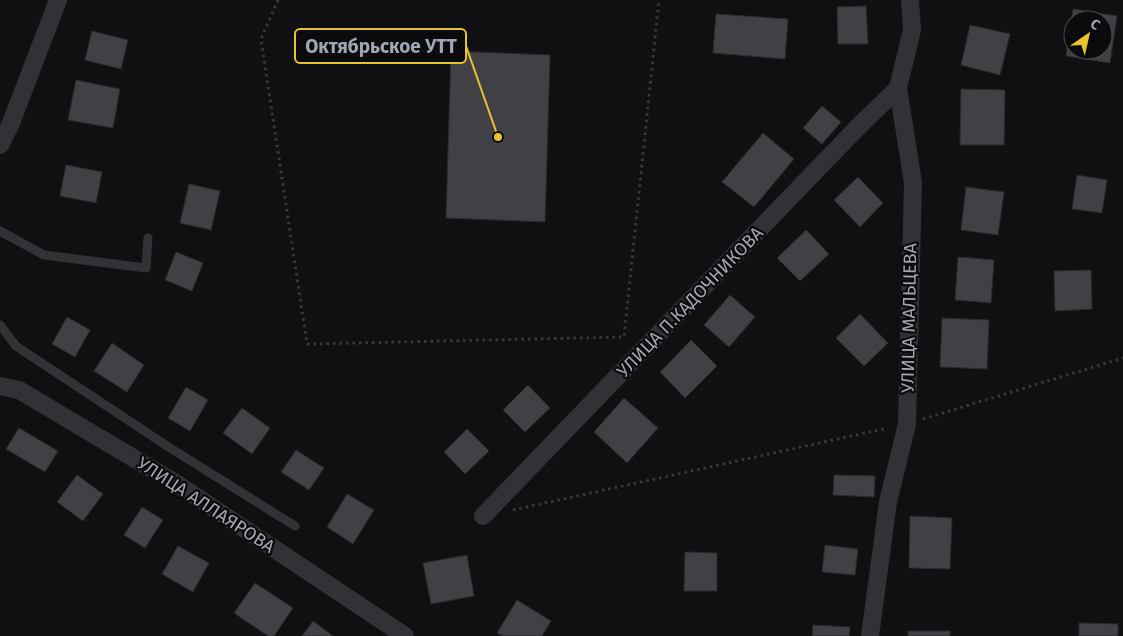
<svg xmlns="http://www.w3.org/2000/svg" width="1123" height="636" font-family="'Fira Sans',sans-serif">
<rect width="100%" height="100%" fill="#101012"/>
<g fill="#404045" stroke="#2b2a2e" fill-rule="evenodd">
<polygon points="866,6 868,44 838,44 837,7"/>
<path d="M1073,9L1117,16L1110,63L1066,56ZM1073,20H1103V50H1073Z"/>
<polygon points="716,14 788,19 785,59 713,53"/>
<polygon points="970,25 1010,34 1000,75 961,65"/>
<polygon points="92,31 128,40 121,69 85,60"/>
<polygon points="451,51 550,55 545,222 446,218"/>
<polygon points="76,80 120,89 113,128 68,120"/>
<polygon points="961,89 1005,90 1004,145 960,145"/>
<polygon points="822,106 841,122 822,144 803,128"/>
<polygon points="763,133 794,159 754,207 722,182"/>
<polygon points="66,165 102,172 96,203 60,196"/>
<polygon points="1077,175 1107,180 1102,213 1072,209"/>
<polygon points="858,177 883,203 860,227 834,200"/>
<polygon points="189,184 220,191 211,230 180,223"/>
<polygon points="966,187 1004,192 998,235 961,230"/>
<polygon points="806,230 829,254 800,281 777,258"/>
<polygon points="176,252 203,263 192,291 165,280"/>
<polygon points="958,257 994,260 991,303 955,300"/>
<polygon points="1091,270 1092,309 1055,311 1054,271"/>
<polygon points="730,295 755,317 729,347 704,325"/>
<polygon points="860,314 888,343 864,366 836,338"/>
<polygon points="67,317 90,330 75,357 52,344"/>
<polygon points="942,318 989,320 987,369 940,367"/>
<polygon points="691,340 717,366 685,398 660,372"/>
<polygon points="112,343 144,365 127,392 94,371"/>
<polygon points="528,385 550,408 525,432 503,410"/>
<polygon points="186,387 208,400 190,431 168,418"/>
<polygon points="624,398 658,428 627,463 594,432"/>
<polygon points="242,408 270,428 252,454 223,433"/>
<polygon points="19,428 58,451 45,472 6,449"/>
<polygon points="467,429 489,451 465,474 444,452"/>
<polygon points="296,450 324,468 309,490 281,472"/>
<polygon points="77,475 103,494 83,521 57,502"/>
<polygon points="834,475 875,476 874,497 833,495"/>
<polygon points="347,494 374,510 353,544 327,527"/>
<polygon points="142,507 163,520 145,548 124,535"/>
<polygon points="910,516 952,518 950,569 909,568"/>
<polygon points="825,545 858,549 855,575 822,572"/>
<polygon points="178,546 209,563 193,592 162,574"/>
<polygon points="685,552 717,553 717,591 684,591"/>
<polygon points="467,555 474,596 431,604 423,563"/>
<polygon points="255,583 293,608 274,636 268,636 234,613"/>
<polygon points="517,600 551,621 542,636 503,636 497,633"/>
<polygon points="313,621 333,636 302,636"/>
<polygon points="1079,623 1118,624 1118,636 1079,636"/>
<polygon points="813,625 850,627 849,636 812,636"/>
<rect x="908" y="631" width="42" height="5"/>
</g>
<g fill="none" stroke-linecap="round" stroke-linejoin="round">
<g stroke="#38383d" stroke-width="3" stroke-dasharray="2.5 4" stroke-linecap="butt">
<polyline points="278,0 261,39 307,344 624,337 659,0"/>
<polyline points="923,419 1123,358"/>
<polyline points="513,510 888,428"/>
</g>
<g stroke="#313236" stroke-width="9">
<polyline points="0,231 44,255 146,268 148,238"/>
<polyline points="0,325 16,346 167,446 295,526"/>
</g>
<g stroke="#313236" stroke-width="18">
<polyline points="0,145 11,123 58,0"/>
<polyline points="0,386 19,390 177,484 405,636"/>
<polyline points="483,516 857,128 898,88"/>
<polyline points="870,636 888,502 907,424 913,183 898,88 912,30 910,0"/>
</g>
</g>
<g text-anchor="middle" stroke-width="4.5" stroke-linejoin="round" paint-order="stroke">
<g font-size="18" fill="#a2a5b2" stroke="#0b0b0d">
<text transform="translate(690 302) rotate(-46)" y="6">УЛИЦА П.КАДОЧНИКОВА</text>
<text transform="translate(909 318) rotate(-89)" y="6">УЛИЦА МАЛЬЦЕВА</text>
<text transform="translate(206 505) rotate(33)" y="6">УЛИЦА АЛЛАЯРОВА</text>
</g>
</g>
<path fill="none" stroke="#e9c431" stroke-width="2" d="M498 137L466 46"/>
<circle fill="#e9c431" stroke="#0b0b0d" stroke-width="2" cx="498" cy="137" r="5"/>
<rect fill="#0b0b0d" stroke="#e9c431" stroke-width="2" x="295" y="29" width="171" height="34" rx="5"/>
<g font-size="19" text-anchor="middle" font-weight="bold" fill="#a2a5b2">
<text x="381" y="53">Октябрьское УТТ</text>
</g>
<g transform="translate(1088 35) rotate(34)"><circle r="24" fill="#0b0b0d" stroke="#47494f"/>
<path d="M0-4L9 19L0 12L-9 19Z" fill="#e9c431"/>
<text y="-8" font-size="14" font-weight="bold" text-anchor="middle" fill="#a2a5b2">С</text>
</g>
</svg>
